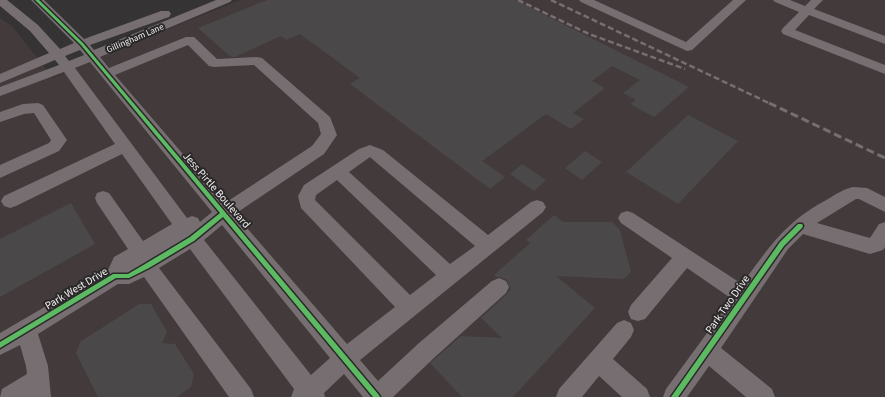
<svg xmlns="http://www.w3.org/2000/svg" width="885" height="397" font-family="'Source Sans 3',sans-serif">
<rect width="100%" height="100%" fill="#353334"/>
<polygon fill="#433a3b" points="240,0 885,0 885,397 0,397 0,18 12,26 53,78 123,47"/>
<g fill="#4a4849">
<polygon points="267,0 515,0 689,87 654,117 630,104 636,100 623,93 640,80 612,66 592,81 605,88 573,113 584,119 571,129 546,114 482,161 505,177 490,189 350,84 360,78 300,34 286,40 281,36 235,57 231,57 198,28"/>
<polygon points="688,115 738,141 678,204 626,172"/>
<polygon points="585,151 602,162 582,180 565,168"/>
<polygon points="522,164 546,180 534,191 510,174"/>
<polygon points="71,203 95,244 0,297 0,239"/>
<polygon points="554,215 563,222 612,222 620,230 631,272 624,279 556,276 595,308 513,397 462,397 430,363 461,336 502,338 481,318 511,290 507,280 500,277 497,277 494,275 530,243 526,240"/>
<polygon points="139,304 151,304 167,332 162,343 175,344 194,374 191,387 177,397 98,397 76,353 80,342"/>
</g>
<g fill="none" stroke-linecap="round" stroke-linejoin="round">
<g fill="#766e70" fill-rule="evenodd">
<path d="M0,0H7L38,25L60,49L74,43L31,0H44L84,39L161,11H169L171,14L169,17L90,45L94,50L216,0H232L230,2L100,57L109,68L186,37H194L217,59L257,57L262,58L330,117L337,135L324,154L235,214L347,344L395,307L301,208L298,196L304,185L359,149L370,145L383,150L488,235L531,202L537,200L543,202L546,207L543,212L360,360L378,381L419,343L492,281L499,278L506,281L509,287L506,293L435,357L393,397H363L344,374L324,393L325,397H291L294,389L190,249L159,268L251,389L254,397H229L144,277L129,284H118L38,334L48,366L51,397H0L2,389L27,374L26,366L20,345L0,355V333L108,270L114,257L128,249L97,203L95,198L97,193L103,191L109,193L143,241L172,224L122,154L16,206L10,208L4,206L1,201L4,196L115,144L64,72L0,96V87L59,65L55,60L0,83V74L49,53L30,31L0,6ZM188,45L209,66L214,67L254,65L318,123L321,134L312,146L225,203L115,75ZM80,50L84,55L69,61L65,56ZM90,62L212,212L200,222L198,218L192,216L187,218L75,68ZM370,157L371,158L475,246L450,264L349,172ZM337,180L436,275L410,295L315,200L316,195ZM222,225L330,358L311,375L204,240Z"/>
<polygon points="579,0 594,0 686,42 733,0 746,0 692,50 687,51 581,2"/>
<polygon points="773,0 790,0 805,6 811,0 823,0 814,9 885,36 885,44 809,15 795,30 885,65 885,74 783,34 781,31 783,28 799,12 775,2"/>
<polygon points="38,103 43,105 67,140 59,151 0,178 0,165 49,143 51,140 34,113 24,114 0,122 0,112 23,104"/>
<path d="M853,187L867,188L885,197V212L859,199H856L817,223L870,238L879,224L885,222V247L883,250L870,254L803,234L788,249L721,348L772,389L775,397H746L709,366L687,397H663L666,389L732,299L687,268L645,319L638,321L631,319L628,312L631,305L672,258L621,223L618,218L621,213L627,211L633,213L742,284C770,246 785,222 828,199C836,194 844,189 853,187Z"/>
<polygon points="624,320 631,323 634,330 631,337 613,359 647,389 650,397 622,397 599,376 582,397 556,397 559,389 617,323"/>
</g>
<g stroke="#756f71" stroke-width="2.5" stroke-dasharray="6 3" stroke-linecap="butt">
<polyline points="518,0 589,34 685,69"/>
<polyline points="551,0 771,104"/>
</g>
<polyline stroke="#756f71" stroke-width="3" stroke-dasharray="8 4" stroke-linecap="butt" points="769,103 885,158"/>
<g stroke="#2b2829" stroke-width="3">
<g id="cycleway">
<polygon points="35,0 39,0 83,43 379,395 380,397 373,397 223,217 194,241 149,268 129,278 116,278 0,348 0,342 113,274 128,274 145,264 190,237 220,213 81,45"/>
<polygon points="798,224 802,224 803,226 802,228 784,246 678,397 671,397 780,242"/>
</g>
</g>
<use href="#cycleway" fill="#5cba63" fill-rule="evenodd"/>
</g>
<g text-anchor="middle" stroke-width="4" stroke-linejoin="round" paint-order="stroke">
<g font-size="9" fill="#f2f0f0" stroke="#2b2829">
<text transform="translate(135 38) rotate(-23)" y="3">Gillingham Lane</text>
</g>
<g font-size="11" fill="#f2f0f0" stroke="#2b2829">
<text transform="translate(217 190) rotate(49)" y="4">Jess Pirtle Boulevard</text>
<text transform="translate(76 288) rotate(-31)" y="4">Park West Drive</text>
<text transform="translate(727 304) rotate(-55)" y="4">Park Two Drive</text>
</g>
</g>
</svg>
